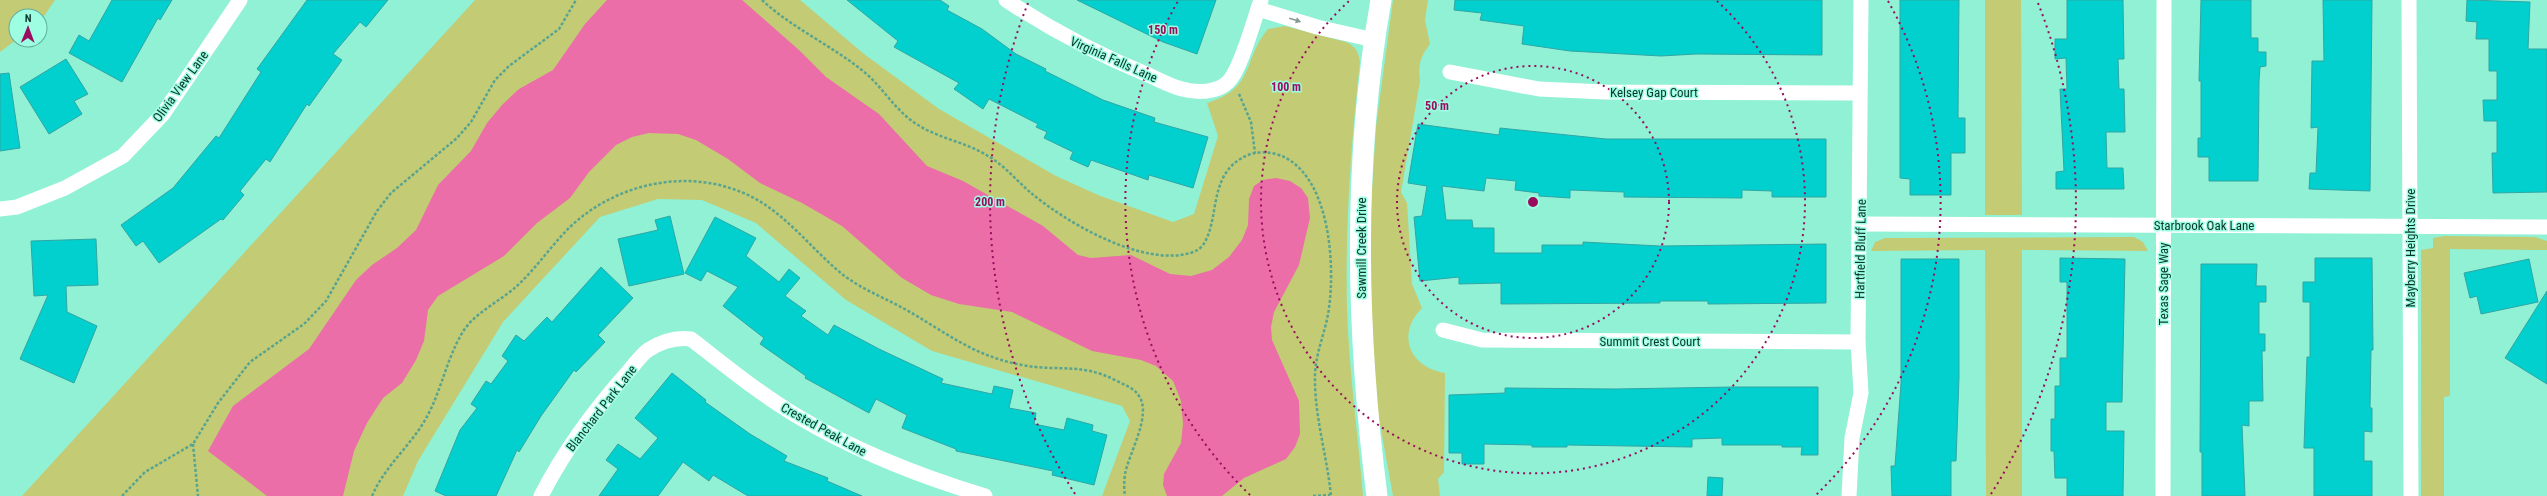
<svg xmlns="http://www.w3.org/2000/svg" width="2547" height="496" font-family="'Roboto Condensed',sans-serif">
<rect width="100%" height="100%" fill="#90f1d5"/>
<g fill="#c3cb75">
<polygon points="0,0 55,0 40,22 40,16 16,16 16,40 0,52"/>
<path d="M475,0H800L864,54L939,109L1056,176L1098,195L1173,222L1194,214L1218,136L1207,103C1256,88 1242,60 1268,29L1285,26L1346,42C1356,47 1358,51 1360,62C1351,144 1345,226 1347,309C1349,372 1358,434 1363,496H1102L1130,421L1122,406L932,351L846,300L756,223L702,200L658,199L600,217L503,322L418,461L403,496H22Z"/>
<path d="M1393,0H1428L1425,20L1430,44C1420,57 1418,65 1420,81L1401,192L1407,203L1412,284L1422,308C1396,334 1409,367 1445,373L1444,472L1438,479L1440,496H1393L1378,413L1371,322L1370,222L1376,127Z"/>
<polygon points="1985,0 2021,0 2022,215 1985,215"/>
<polygon points="2444,236 2535,237 2547,241 2547,250 2450,249 2450,396 2444,397 2444,496 2421,496 2421,250 2433,248 2433,238"/>
<polygon points="2134,237 2143,242 2148,251 2022,250 2022,496 1986,496 1985,250 1871,251 1875,242 1885,238"/>
</g>
<polygon fill="#eb6ea8" points="607,0 742,0 799,50 826,77 879,114 927,166 963,181 1043,226 1078,255 1091,258 1131,255 1170,274 1191,276 1212,270 1229,257 1242,240 1248,225 1249,199 1254,186 1263,180 1276,178 1290,181 1301,188 1308,198 1310,218 1299,265 1274,312 1271,327 1272,340 1299,401 1300,434 1295,447 1286,459 1244,478 1222,496 1167,496 1163,485 1164,474 1181,443 1183,424 1181,401 1173,381 1156,366 1141,360 1092,351 1012,312 959,304 931,295 902,278 842,226 802,203 760,183 728,159 696,140 678,134 649,133 632,137 616,145 589,172 570,198 537,223 504,256 438,296 428,310 424,341 416,360 402,383 383,398 367,423 354,451 343,496 267,496 208,451 233,406 309,349 356,280 372,265 397,248 416,230 438,185 471,151 487,123 502,105 519,89 553,70 585,24"/>
<g fill="#01d0ce" stroke="#32a6a4">
<polygon points="112,0 172,0 160,20 158,18 122,82 69,53 79,35 89,41"/>
<polygon points="307,0 388,0 366,27 360,22 333,54 342,60 309,106 307,104 270,162 266,159 240,191 244,195 223,220 221,219 159,263 143,241 136,246 121,225 173,188 216,136 219,138 261,72 257,69"/>
<polygon points="847,0 940,0 949,6 947,10 982,29 1016,54 1046,69 1045,71 1103,100 1155,118 1154,122 1208,137 1193,188 1149,175 1148,180 1091,160 1088,167 1070,159 1073,152 1044,138 1047,132 1036,127 1038,124 989,99 983,109 954,89 959,83 894,47 898,41"/>
<polygon points="1077,0 1216,0 1197,54 1163,42"/>
<polygon points="1455,0 1822,0 1822,55 1696,54 1661,56 1570,51 1522,44 1524,26 1480,20 1482,13 1454,10"/>
<polygon points="1900,0 1959,0 1958,118 1965,118 1965,153 1951,153 1951,195 1910,195 1910,179 1900,178"/>
<polygon points="2067,0 2123,0 2124,59 2118,59 2119,89 2124,89 2125,132 2106,132 2107,168 2123,168 2124,189 2056,189 2056,172 2064,171 2060,89 2067,89 2066,58 2055,59 2055,39 2067,39"/>
<polygon points="2201,0 2251,0 2251,38 2258,38 2258,52 2266,52 2266,66 2260,67 2259,81 2258,181 2209,181 2209,157 2198,157 2198,138 2201,138 2201,81 2199,81"/>
<polygon points="2323,0 2372,0 2370,191 2309,189 2310,173 2316,173 2318,127 2311,128 2312,61 2324,61"/>
<polygon points="2467,0 2530,2 2528,49 2547,49 2547,192 2493,193 2492,153 2497,153 2497,121 2484,121 2483,100 2497,100 2497,71 2489,71 2489,39 2476,39 2477,22 2466,21"/>
<polygon points="66,59 88,94 74,101 82,114 49,134 20,87"/>
<polygon points="9,73 20,148 0,151 0,74"/>
<polygon points="1418,124 1499,135 1500,128 1606,139 1826,139 1826,197 1772,197 1772,191 1742,190 1742,198 1624,197 1624,192 1570,190 1570,198 1539,196 1539,193 1515,190 1516,181 1486,178 1484,191 1442,186 1446,220 1472,220 1473,228 1494,228 1494,253 1542,253 1542,245 1583,245 1583,242 1660,246 1826,244 1826,303 1708,304 1708,301 1660,301 1660,303 1501,304 1501,283 1459,284 1459,277 1420,281 1414,217 1422,216 1427,186 1408,183"/>
<polygon points="670,216 684,274 629,286 618,239 658,230 655,220"/>
<polygon points="715,217 756,238 746,256 779,282 789,269 800,278 785,296 806,311 801,316 828,335 834,325 879,349 943,379 941,383 992,394 994,386 1013,390 1009,408 1036,413 1034,424 1064,430 1067,418 1093,425 1092,431 1107,435 1094,485 1052,475 1053,471 956,451 956,449 902,428 907,415 876,399 869,413 805,378 806,376 760,344 764,338 723,306 738,287 707,271 701,281 685,273"/>
<polygon points="96,239 98,285 66,286 67,312 97,326 74,383 20,359 48,295 34,296 31,241"/>
<polygon points="2060,258 2125,259 2122,402 2106,402 2106,431 2124,431 2123,496 2067,496 2067,478 2055,478 2054,451 2051,451 2051,419 2055,419 2055,386 2060,386 2060,358 2067,358 2067,282 2060,282"/>
<polygon points="2315,258 2372,258 2373,350 2371,350 2370,408 2372,408 2372,432 2364,431 2364,461 2372,461 2372,496 2314,496 2314,448 2304,448 2307,357 2310,357 2310,302 2303,302 2303,282 2315,282"/>
<polygon points="1901,259 1959,259 1959,377 1956,461 1951,461 1951,496 1892,496 1891,466 1895,466 1901,383"/>
<polygon points="2529,259 2538,302 2481,314 2477,296 2470,298 2464,273"/>
<polygon points="2201,264 2257,264 2256,286 2266,286 2266,302 2259,302 2259,334 2265,334 2265,351 2262,351 2263,401 2249,401 2249,426 2242,425 2245,496 2202,496 2202,452 2200,452"/>
<polygon points="601,267 633,298 598,335 605,342 576,372 574,370 541,416 519,452 517,450 496,496 446,496 435,491 460,430 477,408 471,404 486,381 491,384 508,361 502,356 516,335 524,341 547,317 552,322"/>
<polygon points="2547,291 2547,384 2505,358"/>
<polygon points="672,373 706,400 705,402 750,434 787,456 784,461 828,478 827,481 862,496 748,496 713,475 709,481 683,462 658,496 599,496 618,469 606,460 618,444 640,459 658,438 635,418"/>
<polygon points="1733,387 1818,387 1818,455 1801,455 1802,447 1782,447 1782,445 1722,445 1722,438 1692,439 1692,447 1567,445 1567,447 1532,447 1532,445 1484,444 1484,464 1462,464 1462,453 1449,453 1449,395 1505,393 1505,388 1616,389"/>
<polygon points="1708,477 1723,478 1722,496 1707,496"/>
</g>
<g fill="none" stroke-linecap="round" stroke-linejoin="round">
<g stroke="#59a48f" stroke-width="2.5" stroke-dasharray="3 2" stroke-linecap="butt">
<path d="M762,0C792,28 831,45 863,71C883,87 895,111 918,125C940,139 966,142 988,156C1004,165 1017,181 1031,193C1066,222 1133,261 1180,255C1188,254 1198,252 1203,245C1220,220 1208,177 1242,158C1254,150 1273,151 1286,158C1330,182 1335,264 1329,308C1326,331 1316,351 1315,374C1314,416 1327,455 1331,496"/>
<polyline points="1239,94 1251,122 1255,153"/>
<polyline points="193,444 198,496"/>
<polyline points="122,496 145,472 193,444 218,403 250,362 304,324 326,301 377,211 391,193 457,138 471,122 495,80 509,66 559,29 576,0"/>
<path d="M372,496C384,468 406,450 422,425C441,396 445,360 464,330C476,312 502,300 518,285C537,267 551,246 569,228C613,185 683,168 741,192C782,208 809,247 842,274C860,288 880,296 899,306C920,317 940,331 960,342C979,353 1000,361 1022,365C1058,372 1081,362 1117,381C1125,385 1134,388 1139,396C1152,415 1129,453 1125,474C1124,482 1124,489 1125,496"/>
<polyline points="1313,496 1330,495"/>
</g>
<g stroke="#fff" stroke-width="15">
<path d="M1006,0C1050,29 1097,54 1146,74C1158,79 1170,86 1182,89C1197,93 1217,93 1228,82C1241,70 1254,19 1261,0"/>
<polyline points="2409,0 2411,496"/>
<polyline points="1258,9 1317,27 1374,40"/>
<polyline points="1450,72 1539,89 1605,92 1859,93"/>
<polyline points="0,209 17,207 65,188 123,156 163,114 240,0"/>
<polyline points="1861,224 2547,227"/>
<polyline points="1443,330 1482,340 1858,342"/>
<path d="M541,496C564,451 594,410 628,372C634,365 641,355 648,350C662,341 676,337 691,339C726,366 760,394 797,416C857,452 919,476 985,496"/>
<polyline points="1849,496 1852,438 1861,393 1858,342 1861,0"/>
<polyline points="2163,496 2164,0"/>
</g>
<path stroke="#fff" stroke-width="21" d="M1377,496C1356,331 1352,164 1381,0"/>
</g>
<defs><path id="oneway-solid" d="M-6-.8H1V-3.2L6.5 0L1 3.2V.8H-6Z"/></defs>
<use fill="#859a96" href="#oneway-solid" transform="translate(1295 20) rotate(17)"/>
<g fill="none" stroke="#990c5e" stroke-width="2" stroke-dasharray="2 4">
<circle cx="1533" cy="202" r="136"/>
<path d="M1717 1A272 272 0 1 1 1349 1"/>
<path d="M1250 495A408 408 0 0 1 1178 1M1888 1A408 408 0 0 1 1816 495"/>
<path d="M1075 494A543 543 0 0 1 1028 3M2038 3A543 543 0 0 1 1991 494"/>
</g>
<g text-anchor="middle" stroke-width="3" stroke-linejoin="round" paint-order="stroke">
<g font-size="13" fill="#0b362c" stroke="#9dfee2">
<text transform="translate(1114 59) rotate(24)" y="5">Virginia Falls Lane</text>
<text transform="translate(180 86) rotate(-54)" y="5">Olivia View Lane</text>
<text x="1654" y="97">Kelsey Gap Court</text>
<text x="2204" y="230">Starbrook Oak Lane</text>
<text transform="translate(1361 248) rotate(-90)" y="5">Sawmill Creek Drive</text>
<text transform="translate(2410 248) rotate(-90)" y="5">Mayberry Heights Drive</text>
<text transform="translate(1860 249) rotate(-89)" y="5">Hartfield Bluff Lane</text>
<text transform="translate(2163 284) rotate(-90)" y="5">Texas Sage Way</text>
<text x="1650" y="346">Summit Crest Court</text>
<text transform="translate(601 408) rotate(-52)" y="5">Blanchard Park Lane</text>
<text transform="translate(824 429) rotate(29)" y="5">Crested Peak Lane</text>
</g>
</g>
<circle cx="1533" cy="202" r="6" fill="#990c5e" stroke="#9dfee2" stroke-width="2"/>
<g font-size="12" text-anchor="middle" font-weight="bold" fill="#990c5e" stroke="#9dfee2" stroke-width="3" stroke-linejoin="round" paint-order="stroke">
<text x="1163" y="34">150 m</text>
<text x="1286" y="91">100 m</text>
<text x="1437" y="110">50 m</text>
<text x="990" y="206">200 m</text>
</g>
<g transform="translate(28 28) rotate(1)"><circle r="19" fill="#9dfee2" stroke="#63ae99"/>
<path d="M0-3L7 15L0 10L-7 15Z" fill="#990c5e"/>
<text y="-6" font-size="11" font-weight="bold" text-anchor="middle" fill="#0b362c">N</text>
</g>
</svg>
